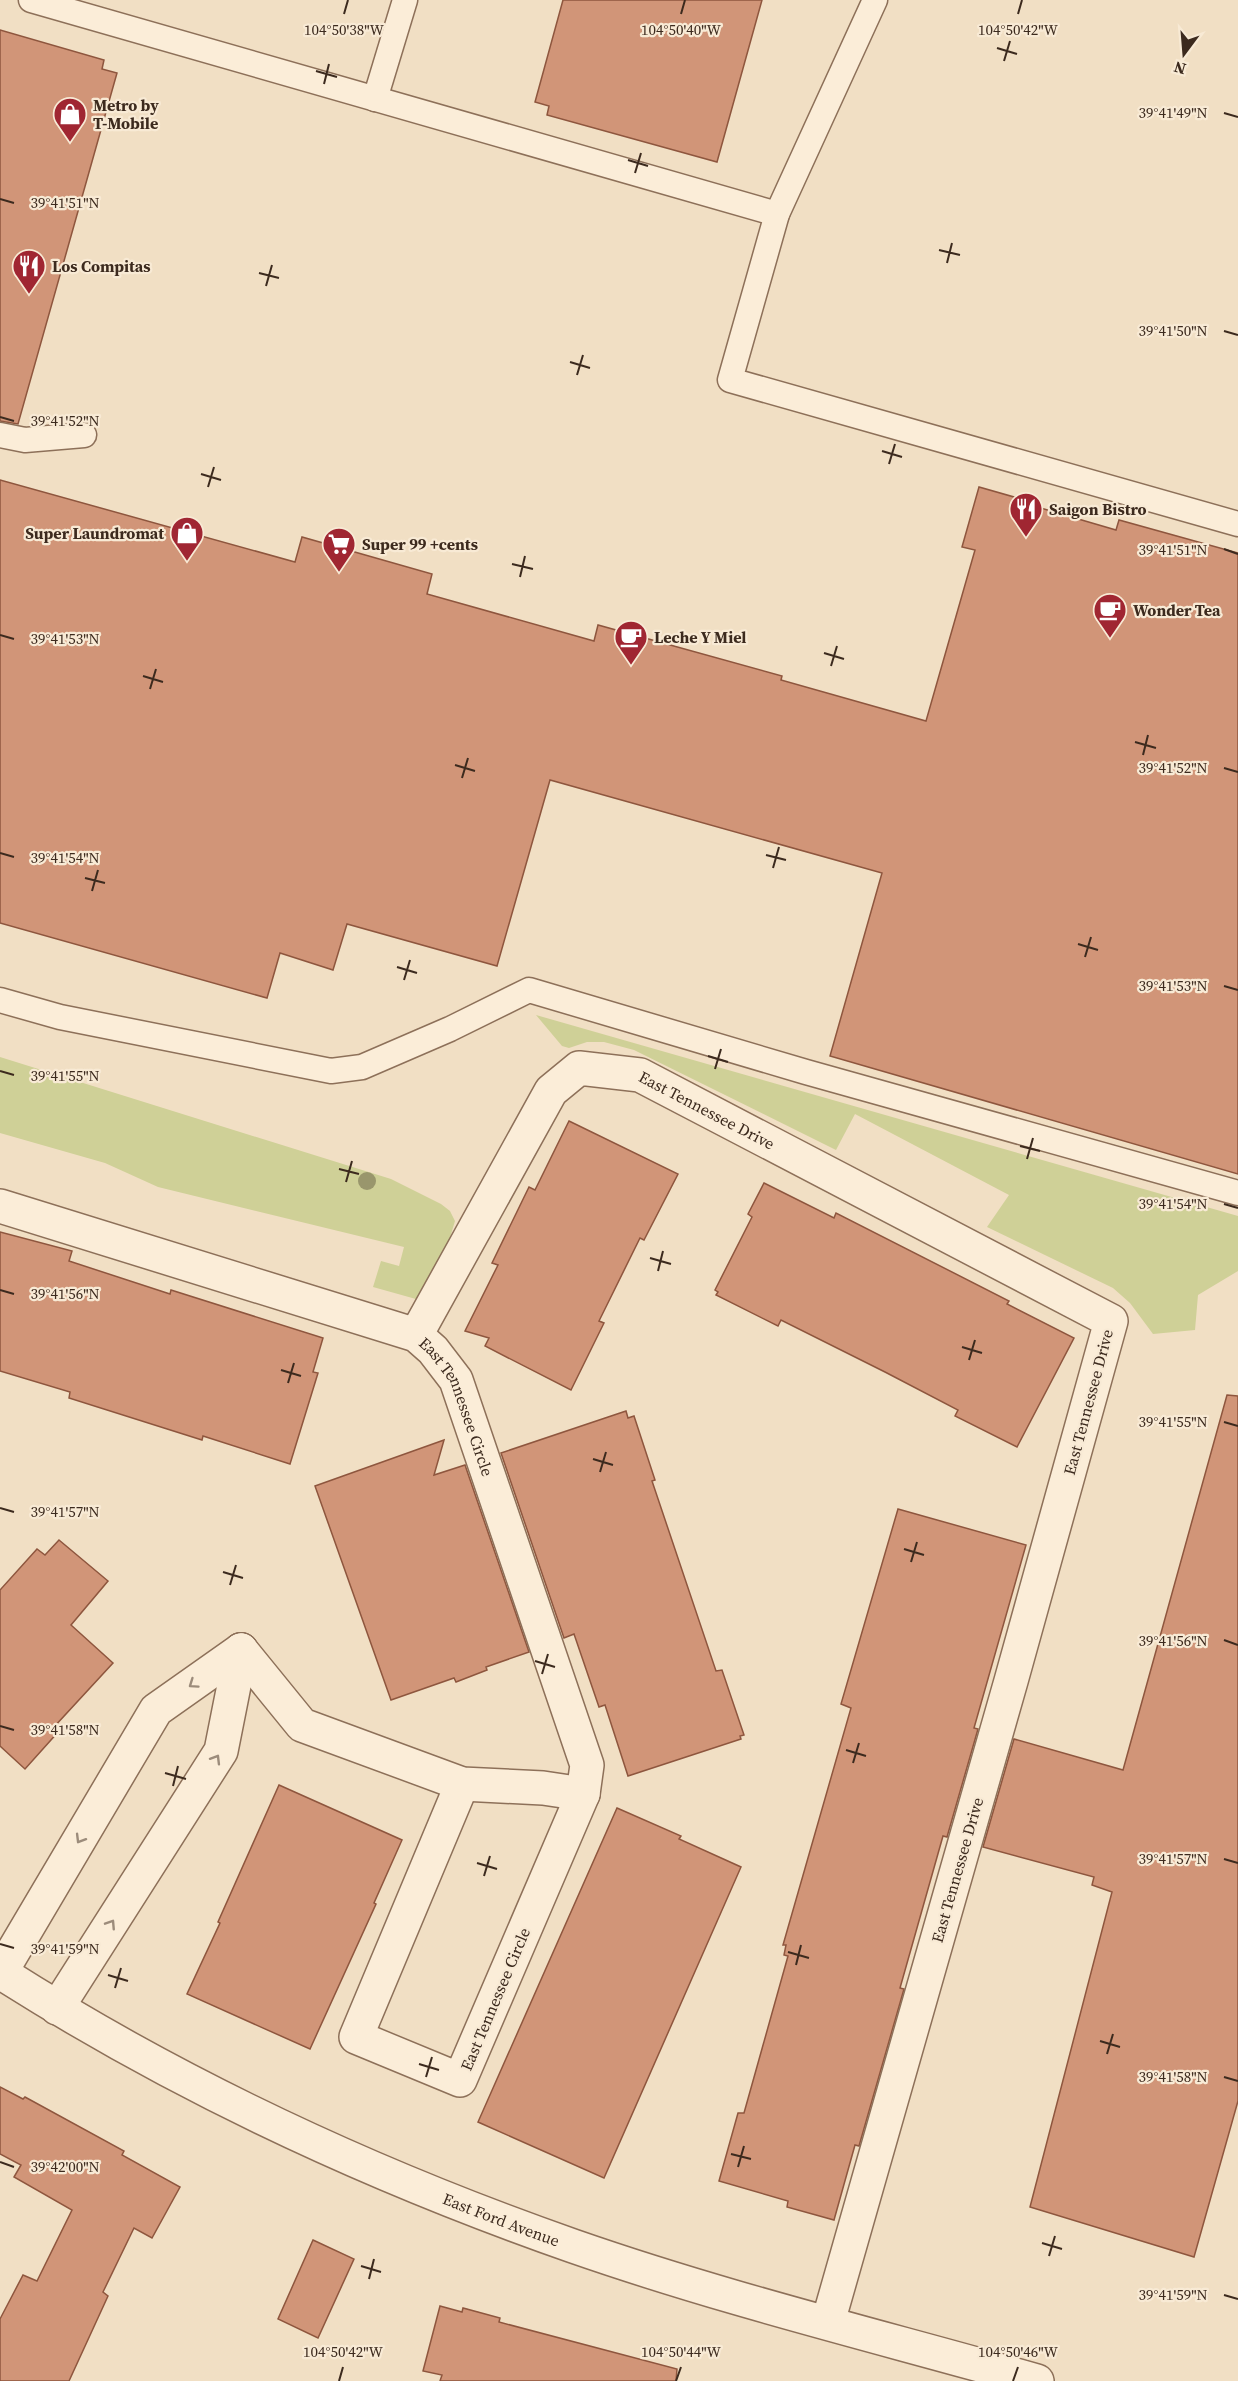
<svg xmlns="http://www.w3.org/2000/svg" width="1238" height="2381" font-family="'Source Serif 4',serif">
<rect width="100%" height="100%" fill="#f1dfc4"/>
<g fill="#cfd097">
<polygon points="536,1015 1238,1216 1238,1271 1198,1295 1195,1330 1153,1334 1130,1303 1113,1288 987,1227 1009,1195 855,1114 836,1150 634,1050 604,1042 587,1042 569,1048 562,1046"/>
<polygon points="0,1057 391,1179 441,1204 450,1211 455,1221 436,1284 423,1301 373,1287 381,1261 399,1266 404,1247 158,1187 105,1163 0,1133"/>
</g>
<g fill="#d19578" stroke="#8e563e" stroke-width="1.5">
<polygon points="563,0 762,0 717,162 547,115 549,106 535,102"/>
<polygon points="0,30 104,60 102,69 117,73 18,424 0,421"/>
<polygon points="0,480 295,562 302,537 432,574 427,594 594,641 598,625 782,676 781,680 926,721 975,550 962,547 979,487 1028,501 1027,504 1116,530 1119,520 1238,553 1238,1174 830,1056 882,873 550,780 497,966 347,924 333,970 280,953 267,998 0,923"/>
<polygon points="569,1121 678,1174 644,1240 640,1238 599,1321 604,1323 571,1390 485,1346 489,1338 465,1331 498,1265 492,1263 529,1187 535,1190"/>
<polygon points="764,1183 834,1218 836,1213 1009,1301 1007,1304 1074,1338 1017,1447 955,1416 958,1410 885,1372 781,1320 778,1326 716,1295 718,1292 715,1290 752,1217 748,1214"/>
<polygon points="0,1232 72,1251 69,1261 170,1294 171,1290 323,1338 313,1372 318,1373 290,1464 203,1436 202,1440 69,1398 70,1392 0,1371"/>
<polygon points="1227,1395 1238,1396 1238,2101 1194,2257 1030,2207 1112,1892 1092,1885 1094,1877 983,1847 1014,1739 1123,1770"/>
<polygon points="626,1411 628,1418 634,1416 655,1480 652,1481 716,1671 722,1670 744,1735 740,1736 741,1739 628,1776 605,1705 599,1707 574,1634 564,1638 501,1453"/>
<polygon points="444,1440 434,1475 465,1465 529,1652 486,1667 487,1670 456,1682 454,1678 391,1700 315,1486"/>
<polygon points="898,1509 1026,1545 974,1728 978,1729 947,1837 943,1836 900,1988 904,1989 859,2146 855,2145 834,2220 787,2207 788,2201 719,2181 738,2113 744,2113 788,1956 784,1955 786,1945 783,1945 851,1708 841,1704"/>
<polygon points="59,1540 108,1581 71,1625 113,1663 54,1727 59,1731 25,1769 0,1746 0,1590 37,1549 45,1555"/>
<polygon points="279,1785 402,1840 374,1903 376,1904 310,2049 187,1994 220,1923 218,1922"/>
<polygon points="617,1808 681,1836 679,1839 741,1867 604,2178 478,2122"/>
<polygon points="0,2087 23,2099 25,2097 124,2151 122,2155 180,2187 152,2238 134,2228 103,2292 108,2296 69,2381 0,2381 0,2319 23,2275 37,2281 72,2210 14,2177 21,2165 0,2154"/>
<polygon points="313,2240 354,2259 318,2338 278,2319"/>
<polygon points="440,2306 462,2312 463,2308 500,2318 499,2322 677,2369 676,2381 440,2381 442,2375 423,2371"/>
</g>
<g fill="none" stroke-linecap="round" stroke-linejoin="round">
<g stroke="#8d7059" stroke-width="27">
<g id="service">
<polyline points="31,0 777,214"/>
<polyline points="875,0 777,214 730,380 1238,524"/>
<polyline points="375,99 405,0"/>
<polyline points="0,435 25,440 84,435"/>
<polyline points="0,1000 60,1017 331,1071 362,1067 450,1029 529,990 806,1072 1238,1193"/>
</g>
</g>
<g stroke="#8d7059" stroke-width="36">
<g id="minor">
<path id="s1" d="M0,1206L416,1335L433,1350L456,1380L587,1765L583,1794L460,2080L356,2037L462,1784"/>
<path id="s2" d="M416,1335L551,1091L579,1068L640,1075L1111,1321L1011,1681L828,2322"/>
<polyline points="241,1650 302,1725 462,1784 543,1788 583,1794"/>
<path id="s3" d="M0,1972C179,2086 373,2176 573,2246C725,2299 882,2337 1037,2381"/>
<polyline points="1,1972 156,1710 241,1650"/>
<polyline points="57,2008 221,1751 241,1650"/>
</g>
</g>
<use href="#service" stroke="#fbedd8" stroke-width="24"/>
<use href="#minor" stroke="#fbedd8" stroke-width="33"/>
</g>
<circle fill="#99966c" cx="367" cy="1181" r="9"/>
<defs><path id="oneway-chevron" d="M-2-3.5L2.5 0L-2 3.5" fill="none" stroke-width="1.6" stroke-linecap="round" stroke-linejoin="round" transform="scale(1.5)"/></defs>
<g stroke="#9c8c7b">
<use href="#oneway-chevron" transform="translate(193 1684) rotate(145)"/>
<use href="#oneway-chevron" transform="translate(216 1759) rotate(-59)"/>
<use href="#oneway-chevron" transform="translate(80 1839) rotate(121)"/>
<use href="#oneway-chevron" transform="translate(111 1924) rotate(-57)"/>
</g>
<path fill="none" stroke="#3c2a1e" stroke-width="2" d="M344,14L348,0M681,14L685,0M1018,14L1022,0M997,48L1017,54M1004,61L1010,41M316,71L337,77M324,84L329,64M1224,113L1238,117M628,160L648,166M635,173L641,153M0,199L14,203M939,250L960,255M947,263L952,243M259,273L279,278M266,286L272,265M1224,331L1238,335M570,362L590,368M577,375L583,355M0,417L14,421M882,451L902,457M889,464L895,444M201,474L221,480M208,487L214,467M1224,549L1238,554M512,564L533,569M520,577L525,556M0,635L14,639M824,653L844,659M831,666L837,646M143,676L163,682M150,689L156,669M1135,742L1156,748M1143,755L1148,735M455,765L475,771M1224,768L1238,772M462,778L468,758M0,853L14,857M766,855L786,860M773,868L779,847M85,878L105,883M92,891L98,870M1078,944L1098,950M1085,957L1091,937M397,967L417,973M404,980L410,960M1224,986L1238,990M708,1056L728,1062M715,1069L721,1049M0,1071L14,1075M1020,1146L1040,1151M1027,1159L1033,1138M339,1169L359,1174M346,1182L352,1161M1224,1204L1238,1208M650,1258L671,1264M658,1271L663,1251M0,1290L14,1294M962,1347L982,1353M969,1360L975,1340M281,1370L301,1376M288,1383L294,1363M1224,1422L1238,1426M593,1459L613,1465M600,1472L606,1452M0,1508L14,1512M904,1549L924,1555M911,1562L917,1542M223,1572L243,1578M230,1585L236,1565M1224,1640L1238,1645M535,1661L555,1667M542,1674L548,1654M0,1726L14,1730M846,1750L866,1756M853,1763L859,1743M165,1773L186,1779M173,1786L178,1766M1224,1859L1238,1863M477,1863L497,1869M484,1876L490,1856M0,1944L14,1948M788,1952L809,1958M796,1965L801,1945M108,1975L128,1981M115,1988L121,1968M1100,2041L1120,2047M1107,2054L1113,2034M419,2064L439,2070M426,2077L432,2057M1224,2077L1238,2081M731,2154L751,2159M0,2162L14,2167M738,2167L744,2146M1042,2243L1062,2249M1049,2256L1055,2236M361,2266L381,2272M369,2279L374,2259M1224,2295L1238,2299M339,2381L343,2367M676,2381L681,2367M1013,2381L1018,2367"/>
<defs>
<g id="shop-pin" transform="scale(1.725)"><path d="M0 17L-7.5 6A9.5 9.5 0 1 1 7.5 6Z" fill="#a02632" stroke="#f8ead5"/><path d="M-5-2.5h2.3a2.7 3.5 0 0 1 5.4 0H5L5.5 6h-11ZM-1.5-2.5h3a1.5 2.3 0 0 0-3 0Z" fill="#fff"/></g>
<g id="restaurant-pin" transform="scale(1.725)"><path d="M0 17L-7.5 6A9.5 9.5 0 1 1 7.5 6Z" fill="#a02632" stroke="#f8ead5"/><path d="M-5-6h1v4h1v-4h1v4h1v-4h1v5L-1.5 .5V6h-2V.5L-5-1ZM5-6V6H3V1.5H1.5Q1.5-4 5-6Z" fill="#fff"/></g>
<g id="supermarket-pin" transform="scale(1.725)"><path d="M0 17L-7.5 6A9.5 9.5 0 1 1 7.5 6Z" fill="#a02632" stroke="#f8ead5"/><path d="M-6-5.5h2.5l.6 2H6L4.5 2H-2.5L-4.4-4H-6ZM-1.5 3.2a1.3 1.3 0 1 0 .1 0ZM3 3.2a1.3 1.3 0 1 0 .1 0Z" fill="#fff"/></g>
<g id="cafe-pin" transform="scale(1.725)"><path d="M0 17L-7.5 6A9.5 9.5 0 1 1 7.5 6Z" fill="#a02632" stroke="#f8ead5"/><path d="M-5.5-4.5H6V0H3Q3 3.5 0 3.5H-2.5Q-5.5 3.5-5.5 0ZM3-3.2v2h1.7v-2ZM-6 4.5H4V6H-6Z" fill="#fff"/></g>
</defs>
<g fill-rule="evenodd">
<use href="#shop-pin" x="70" y="114"/>
<use href="#restaurant-pin" x="29" y="266"/>
<use href="#restaurant-pin" x="1026" y="509"/>
<use href="#shop-pin" x="187" y="533"/>
<use href="#supermarket-pin" x="339" y="544"/>
<use href="#cafe-pin" x="1110" y="610"/>
<use href="#cafe-pin" x="631" y="637"/>
</g>
<g text-anchor="middle" stroke-width="4.5" stroke-linejoin="round" paint-order="stroke">
<g font-size="16" font-weight="bold" fill="#3c2a1e" stroke="#f8ead5" text-anchor="start">
<text x="93" y="111">Metro by<tspan x="93" dy="18">T-Mobile</tspan></text>
<text x="52" y="272">Los Compitas</text>
<text x="1049" y="515">Saigon Bistro</text>
<text x="164" y="539" text-anchor="end">Super Laundromat</text>
<text x="362" y="550">Super 99 +cents</text>
<text x="1133" y="616">Wonder Tea</text>
<text x="654" y="643">Leche Y Miel</text>
</g>
<g font-size="16" fill="#3c2a1e" stroke="#f8ead5">
<text dy="6" stroke="none"><textPath href="#s2" startOffset="452">East Tennessee Drive</textPath></text>
<text transform="translate(1088 1402) rotate(-75)" y="6">East Tennessee Drive</text>
<text dy="6" stroke="none"><textPath href="#s1" startOffset="520">East Tennessee Circle</textPath></text>
<text transform="translate(957 1870) rotate(-74)" y="6">East Tennessee Drive</text>
<text transform="translate(495 1999) rotate(-67)" y="6">East Tennessee Circle</text>
<text dy="6" stroke="none"><textPath href="#s3" startOffset="560">East Ford Avenue</textPath></text>
</g>
</g>
<g font-size="15" text-anchor="middle" fill="#3c2a1e" stroke="#f8ead5" stroke-width="4.5" stroke-linejoin="round" paint-order="stroke">
<text x="344" y="35">104°50'38"W</text>
<text x="681" y="35">104°50'40"W</text>
<text x="1018" y="35">104°50'42"W</text>
<text x="1173" y="118">39°41'49"N</text>
<text x="65" y="208">39°41'51"N</text>
<text x="1173" y="336">39°41'50"N</text>
<text x="65" y="426">39°41'52"N</text>
<text x="1173" y="555">39°41'51"N</text>
<text x="65" y="644">39°41'53"N</text>
<text x="1173" y="773">39°41'52"N</text>
<text x="65" y="863">39°41'54"N</text>
<text x="1173" y="991">39°41'53"N</text>
<text x="65" y="1081">39°41'55"N</text>
<text x="1173" y="1209">39°41'54"N</text>
<text x="65" y="1299">39°41'56"N</text>
<text x="1173" y="1427">39°41'55"N</text>
<text x="65" y="1517">39°41'57"N</text>
<text x="1173" y="1646">39°41'56"N</text>
<text x="65" y="1735">39°41'58"N</text>
<text x="1173" y="1864">39°41'57"N</text>
<text x="65" y="1954">39°41'59"N</text>
<text x="1173" y="2082">39°41'58"N</text>
<text x="65" y="2172">39°42'00"N</text>
<text x="1173" y="2300">39°41'59"N</text>
<text x="343" y="2357">104°50'42"W</text>
<text x="681" y="2357">104°50'44"W</text>
<text x="1018" y="2357">104°50'46"W</text>
</g>
<g transform="translate(1184 54) rotate(196)" stroke="#f8ead5" stroke-width="4.5" paint-order="stroke">
<path d="M0-4.5L10 22L0 15L-10 22Z" fill="#3c2a1e"/>
<text y="-9" font-size="16" font-weight="bold" text-anchor="middle" fill="#3c2a1e">N</text>
</g>
</svg>
